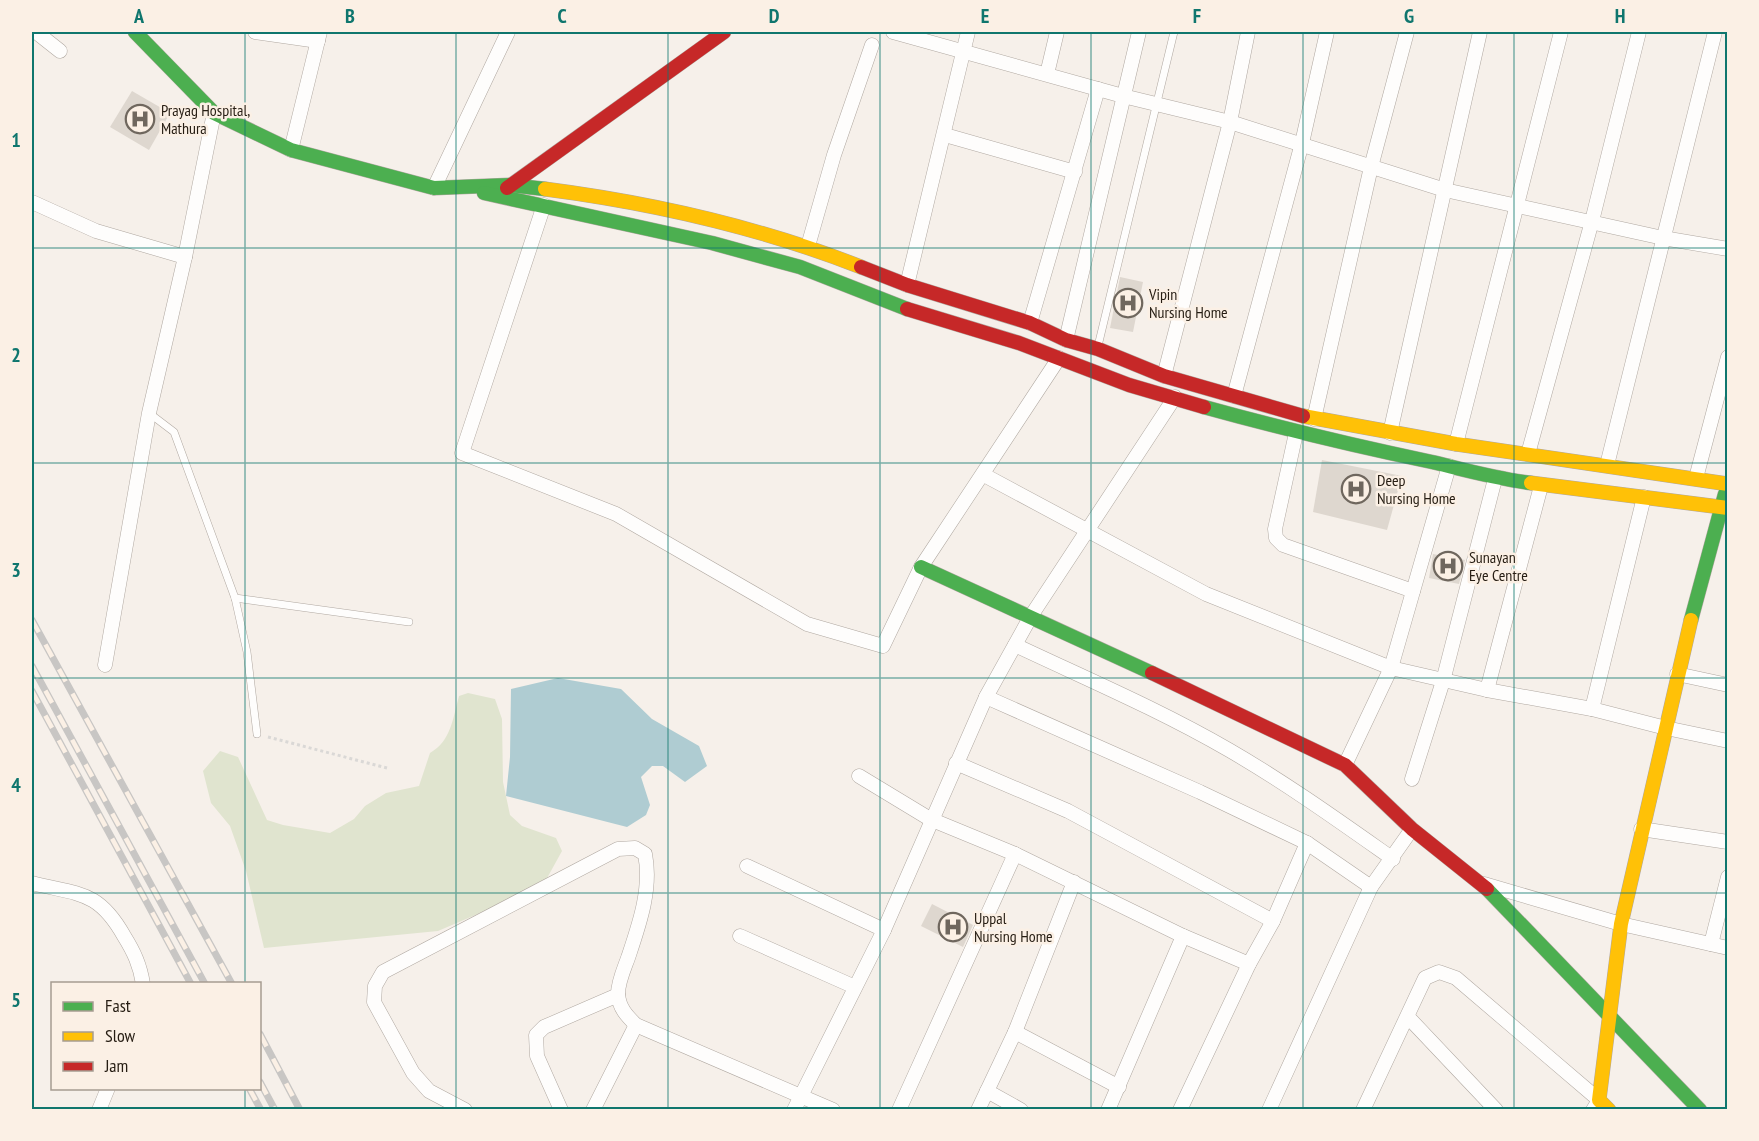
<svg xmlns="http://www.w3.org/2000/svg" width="1759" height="1141" font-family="'PT Sans Narrow',sans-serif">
<rect width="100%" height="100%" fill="#f6f0ea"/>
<path fill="#e0e4cf" d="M468,693L495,699L502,719L503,782L510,815L522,826L556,838L562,851L546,880L494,907L438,931L264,948L246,871L230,826L211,803L203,771L220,751L238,757L267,820L283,825L330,833L354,819L365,806L386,793L419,786L430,753C451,741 453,718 459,696Z"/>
<polygon fill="#afccd2" points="558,678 621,689 652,719 699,746 707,766 685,782 663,766 652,766 641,777 650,805 646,815 627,827 506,796 510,757 511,689"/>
<g fill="#ded7cf">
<polygon points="132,91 170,113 149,150 110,127"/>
<polygon points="1120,277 1143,282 1133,332 1110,328"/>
<polygon points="1322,460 1402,476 1387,530 1313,512"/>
<polygon points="1433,554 1465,560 1459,584 1429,578"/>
<polygon points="932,904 973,925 963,947 921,926"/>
</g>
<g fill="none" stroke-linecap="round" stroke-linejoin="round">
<g stroke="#b0a8a1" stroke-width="8">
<g id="lane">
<polyline points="1098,346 1174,32"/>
<polyline points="149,413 174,432 235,598 247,652 257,734"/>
<polyline points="235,598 409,622"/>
</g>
</g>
<g stroke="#b0a8a1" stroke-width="15">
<g id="street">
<polyline points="36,32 60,51"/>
<polyline points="255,32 318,41"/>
<polyline points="893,32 1123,96 1230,122 1445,190 1663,238 1728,249"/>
<polyline points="1047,74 1057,32"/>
<polyline points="945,135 1075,172"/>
<polyline points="291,150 320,32"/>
<polyline points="434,188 508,32"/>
<polyline points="32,202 96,231 185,257"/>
<polyline points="544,205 462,453 616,514 807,624 883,646 921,567 1059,358"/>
<polyline points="808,246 834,155 872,45"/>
<polyline points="907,285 968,32"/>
<polyline points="1030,323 1098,89"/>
<polyline points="1066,340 1139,32"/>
<polyline points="1164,376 1230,122 1248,32"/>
<polyline points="1234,396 1302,143 1327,32"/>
<polyline points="1314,419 1371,167 1407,32"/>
<polyline points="1296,433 1275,529 1276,538 1283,545 1413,591"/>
<polyline points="1390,433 1480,32"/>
<polyline points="1456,444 1561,32"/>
<polyline points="1528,454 1592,221 1639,32"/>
<polyline points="1607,465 1715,32"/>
<polyline points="984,475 1206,594 1391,668 1487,690 1592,709 1666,728 1728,741"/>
<polyline points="1696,478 1728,357"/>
<path d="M1015,645C1087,679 1160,710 1229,750C1286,783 1339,821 1393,859"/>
<polyline points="105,665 149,413 185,257 214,113"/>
<polyline points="1677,674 1728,685"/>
<polyline points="1487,690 1541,486"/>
<polyline points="986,697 1200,792 1307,843 1371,887 1269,1110"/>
<polyline points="1592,709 1644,497"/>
<polyline points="956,763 1068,811 1273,921"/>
<polyline points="1345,765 1391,668 1449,466"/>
<polyline points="859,776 930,819 1015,854 1183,936 1249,964 1273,921 1307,843"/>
<polyline points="1412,779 1443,681 1495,479"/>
<polyline points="1641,829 1728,842"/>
<polyline points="747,866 884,930"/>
<path d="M32,883C79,895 98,890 124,936C134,952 140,965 143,984"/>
<polyline points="1484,884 1621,924 1728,948"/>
<polyline points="1371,887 1412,829"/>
<polyline points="740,936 855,987"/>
<polyline points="1711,944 1728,877"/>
<polyline points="1408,1017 1496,1110"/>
<polyline points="1015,1032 1119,1087"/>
<polyline points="987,1091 1021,1110"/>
<polyline points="99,1110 108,1088"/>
<path d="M465,1110L429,1091L413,1073L374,1002L375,986L383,972L618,849L635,848L645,854C652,889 639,925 628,958C624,969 618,982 618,994C619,1008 627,1016 636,1025L833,1110"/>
<polyline points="561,1110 537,1056 536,1035 544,1027 618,995"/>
<polyline points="593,1110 636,1025"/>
<polyline points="794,1110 884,930 986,697 1031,616 1175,397"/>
<polyline points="899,1110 1015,854"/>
<polyline points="978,1110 1015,1032 1074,882"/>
<polyline points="1108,1110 1183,936"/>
<polyline points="1180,1110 1249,964"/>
<polyline points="1363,1110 1425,978 1439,972 1456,978 1599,1100 1593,1110"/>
</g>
</g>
<g stroke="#b0a8a1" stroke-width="15">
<g id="fast">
<polyline points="135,32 214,113 291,150 434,188 510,185 545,189"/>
<polyline points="484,193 712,243 800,267 907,309"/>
<path d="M1204,407C1280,428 1355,446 1432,462C1465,470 1497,479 1531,483"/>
<polyline points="921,567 1152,673"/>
<polyline points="1691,620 1725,494"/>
<polyline points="1487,889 1700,1110"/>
</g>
</g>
<g stroke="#b0a8a1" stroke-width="15">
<g id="slow">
<path d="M545,189C653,203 759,227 861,267"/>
<polyline points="1303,416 1456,444 1728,484"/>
<polyline points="1531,483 1728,508"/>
<polyline points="1609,1110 1599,1100 1621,924 1691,620"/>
</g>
</g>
<g stroke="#b0a8a1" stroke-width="15">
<g id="jam">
<polyline points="507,188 724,32"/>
<polyline points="861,267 907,285 1030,323 1066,340 1098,349 1164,376 1303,416"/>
<polyline points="907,309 1019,343 1129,385 1204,407"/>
<polyline points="1152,673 1345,765 1412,829 1487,889"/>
</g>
</g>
<polyline stroke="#dad8d6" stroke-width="3" stroke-dasharray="3 3" stroke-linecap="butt" points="268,737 387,768"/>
<use href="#lane" stroke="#fefdfc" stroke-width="7"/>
<use href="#street" stroke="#fefdfc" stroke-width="14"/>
<use href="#fast" stroke="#4caf50" stroke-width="14"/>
<use href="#slow" stroke="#ffc107" stroke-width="14"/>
<use href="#jam" stroke="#c62828" stroke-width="14"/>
<g stroke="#c8c6c4" stroke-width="7">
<g id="rail">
<polyline points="32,620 232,984"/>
<polyline points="32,666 205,984"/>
<polyline points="32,691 191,984"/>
<polyline points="260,1034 300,1110"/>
<polyline points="260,1082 275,1110"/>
<polyline points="249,1088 261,1110"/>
</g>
</g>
<use href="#rail" stroke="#fbf0e5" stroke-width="4.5" stroke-dasharray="14" stroke-linecap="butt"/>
</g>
<path fill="none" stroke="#0f766e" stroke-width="1.5" stroke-opacity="0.55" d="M245,32V984M456,32V1110M668,32V1110M880,32V1110M1091,32V1110M1303,32V1110M1514,32V1110M32,248H1728M32,463H1728M32,678H1728M32,893H1728M245,1088V1110"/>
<defs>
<g id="hospital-ring" transform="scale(1.5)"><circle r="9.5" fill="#fbf0e5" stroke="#6f675e" stroke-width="1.5"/><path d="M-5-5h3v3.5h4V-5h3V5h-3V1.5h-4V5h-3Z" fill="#6f675e"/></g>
</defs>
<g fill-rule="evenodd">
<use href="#hospital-ring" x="140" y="119"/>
<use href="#hospital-ring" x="1128" y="303"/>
<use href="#hospital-ring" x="1356" y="489"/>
<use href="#hospital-ring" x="1448" y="566"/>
<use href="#hospital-ring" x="953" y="927"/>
</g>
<g text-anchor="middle" stroke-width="5" stroke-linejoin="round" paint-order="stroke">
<g font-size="16" fill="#261d13" stroke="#fbf0e5" text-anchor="start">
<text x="161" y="116">Prayag Hospital,<tspan x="161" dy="18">Mathura</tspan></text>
<text x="1149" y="300">Vipin<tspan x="1149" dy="18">Nursing Home</tspan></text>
<text x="1377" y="486">Deep<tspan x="1377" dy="18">Nursing Home</tspan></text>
<text x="1469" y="563">Sunayan<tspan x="1469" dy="18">Eye Centre</tspan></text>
<text x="974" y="924">Uppal<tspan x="974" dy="18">Nursing Home</tspan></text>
</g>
</g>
<rect width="1759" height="1141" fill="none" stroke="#fbf0e5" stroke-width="66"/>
<rect x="51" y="982" width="210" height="108" fill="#fbf0e5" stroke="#a69c91" stroke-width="1.5"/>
<rect x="63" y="1002" width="30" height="9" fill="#4caf50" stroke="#a69c91" stroke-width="1.5"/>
<text x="105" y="1012" font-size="18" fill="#261d13">Fast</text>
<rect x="63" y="1032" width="30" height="9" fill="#ffc107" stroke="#a69c91" stroke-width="1.5"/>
<text x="105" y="1042" font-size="18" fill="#261d13">Slow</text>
<rect x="63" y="1062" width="30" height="9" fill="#c62828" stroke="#a69c91" stroke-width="1.5"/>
<text x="105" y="1072" font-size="18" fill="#261d13">Jam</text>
<rect x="33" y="33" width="1693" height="1075" fill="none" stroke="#0f766e" stroke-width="2"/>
<g font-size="20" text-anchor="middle" font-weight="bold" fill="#0f766e">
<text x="139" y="23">A</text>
<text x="350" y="23">B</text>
<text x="562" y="23">C</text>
<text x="774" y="23">D</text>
<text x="985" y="23">E</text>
<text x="1197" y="23">F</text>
<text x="1409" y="23">G</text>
<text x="1620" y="23">H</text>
<text x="16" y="147">1</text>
<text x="16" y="362">2</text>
<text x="16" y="577">3</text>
<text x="16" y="792">4</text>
<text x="16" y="1007">5</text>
</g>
</svg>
